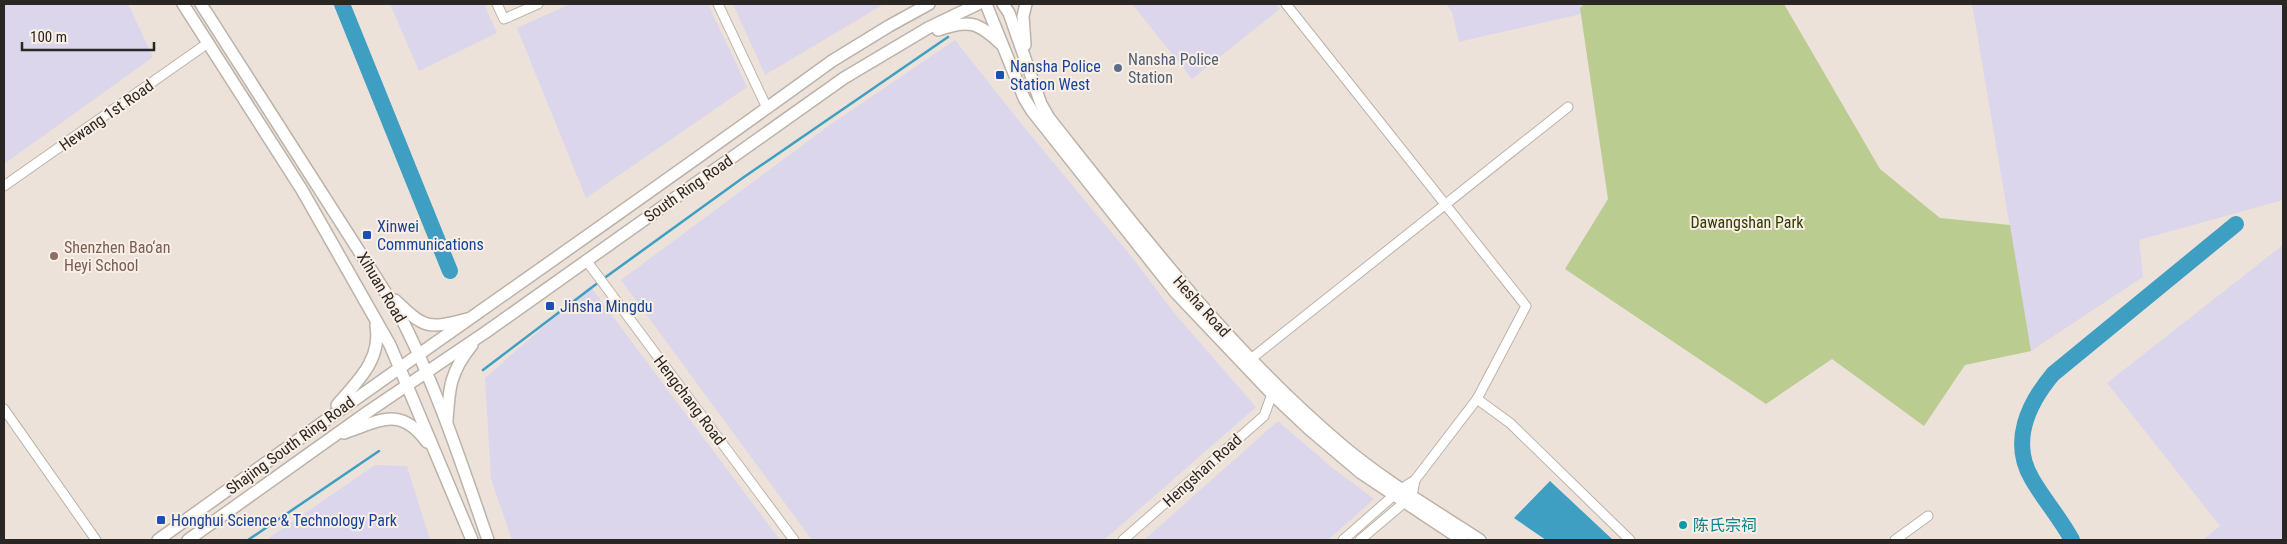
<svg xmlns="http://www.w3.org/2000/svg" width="2287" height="544" font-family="'Roboto Condensed','Noto Sans SC',sans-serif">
<rect width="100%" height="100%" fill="#ece2d9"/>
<g fill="#dcd6ec">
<polygon points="1132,4 1276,4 1280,9 1192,79"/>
<polygon points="1446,4 1584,4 1580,8 1581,14 1459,42 1452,12"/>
</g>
<g fill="#dbd6ec">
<polygon points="4,4 128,4 153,57 4,164"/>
<polygon points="390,4 484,4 497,33 419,71"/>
<polygon points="570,4 708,4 747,87 586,198 517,28"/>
<polygon points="733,4 884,4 765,75"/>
<polygon points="1972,4 2283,4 2283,200 2139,240 2143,277 2031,351"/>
<polygon points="955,40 1024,127 1135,261 1175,314 1256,407 1104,540 812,540 621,280 827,127"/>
<polygon points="2283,245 2283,540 2203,540 2220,526 2107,383"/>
<polygon points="590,286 780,540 512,540 491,479 485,378"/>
<polygon points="1278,421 1330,466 1374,499 1328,540 1144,540"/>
<polygon points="375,465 407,466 430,540 266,540"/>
</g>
<polygon fill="#bacc90" points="1584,4 1784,4 1880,169 1940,218 2010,225 2031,351 1965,365 1924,426 1832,359 1766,404 1565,269 1608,199 1580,8"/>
<polygon fill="#3e9fc2" points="1550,481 1613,540 1546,540 1514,518"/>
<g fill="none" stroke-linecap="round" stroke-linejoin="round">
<g stroke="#3e9fc2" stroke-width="2.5">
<polyline points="603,279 744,177 948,37"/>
<polyline points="483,370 599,282"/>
<polyline points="248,540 379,451"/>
</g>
<g stroke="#3e9fc2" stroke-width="16">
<polyline points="342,4 450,271"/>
<path d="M2072,540C2061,519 2044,500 2032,479C2010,442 2028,404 2053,374L2236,224"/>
</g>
<g stroke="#bbb2a9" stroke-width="11">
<g id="minor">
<polyline points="497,4 504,19 538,4"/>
<polyline points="718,4 767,108"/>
<polyline points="1286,4 1526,306 1477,399 1415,480 1401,489 1343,540"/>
<polyline points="4,186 208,43"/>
<polyline points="586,260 794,540"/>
<polyline points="1247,362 1568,107"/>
<polyline points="1477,399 1510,423 1630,540"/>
<polyline points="4,409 96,540"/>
<polyline points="1123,540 1264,416 1272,394"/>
<polyline points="1360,540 1412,496 1415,480"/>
<polyline points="1895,540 1928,516"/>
</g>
</g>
<g stroke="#bbb2a9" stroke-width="14">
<g id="major">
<polyline points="183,4 302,190 390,345 472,540"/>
<path d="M201,4L398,312C435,382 462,465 488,540"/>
<polyline points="986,4 1024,98 1032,111 1176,293 1272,394 1309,429 1361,473 1462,540"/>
<path d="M1003,4L1009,13L1041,104L1049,118C1140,233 1230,351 1343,446C1386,482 1434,510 1480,540"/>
<path d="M938,30C969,19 978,22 1001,44"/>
<polyline points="1025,45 1023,16 1026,4"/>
<path d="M395,300C425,329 428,329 467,319"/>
<path d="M337,405C358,381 382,359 376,325"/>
<path d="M447,421C449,388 450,372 472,345"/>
<path d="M344,433C380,421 400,405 427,442"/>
<path d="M158,540C381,379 609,223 832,61L889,26L929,4"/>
<polyline points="188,540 369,411 486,332 844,78 928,28 978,4"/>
</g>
</g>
<use href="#minor" stroke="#fff" stroke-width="9"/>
<use href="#major" stroke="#fff" stroke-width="11"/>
</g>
<circle fill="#5c6f8a" stroke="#f9efe6" stroke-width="2" cx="1118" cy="68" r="5"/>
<g fill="#1a4fb4" stroke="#f9efe6" stroke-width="2">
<rect x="995" y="70" width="10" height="10" rx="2.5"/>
<rect x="362" y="230" width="10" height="10" rx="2.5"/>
<rect x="545" y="301" width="10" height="10" rx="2.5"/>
<rect x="156" y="515" width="10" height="10" rx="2.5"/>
</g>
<circle fill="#8d6e63" stroke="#f9efe6" stroke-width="2" cx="54" cy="256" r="5"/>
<circle fill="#0f9aa8" stroke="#f9efe6" stroke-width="2" cx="1683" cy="525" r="5"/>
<g text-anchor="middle" stroke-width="4" stroke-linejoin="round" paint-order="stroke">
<g font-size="16" fill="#4e5e75" stroke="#f9efe6" text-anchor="start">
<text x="1128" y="65">Nansha Police<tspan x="1128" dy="18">Station</tspan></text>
</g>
<g font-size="16" fill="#164399" stroke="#f9efe6" text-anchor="start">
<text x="1010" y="72">Nansha Police<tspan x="1010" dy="18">Station West</tspan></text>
<text x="377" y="232">Xinwei<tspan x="377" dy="18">Communications</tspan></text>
<text x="560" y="312">Jinsha Mingdu</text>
<text x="171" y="526">Honghui Science &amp; Technology Park</text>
</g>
<g font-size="16" fill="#2a2623" stroke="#f9efe6">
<text transform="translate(106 115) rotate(-35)" y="6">Hewang 1st Road</text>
<text transform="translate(688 188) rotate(-35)" y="6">South Ring Road</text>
<text transform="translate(382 287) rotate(59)" y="6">Xihuan Road</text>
<text transform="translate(1202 306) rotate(48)" y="6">Hesha Road</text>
<text transform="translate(690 400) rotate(53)" y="6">Hengchang Road</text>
<text transform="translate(290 445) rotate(-36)" y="6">Shajing South Ring Road</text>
<text transform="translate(1202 470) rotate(-42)" y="6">Hengshan Road</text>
</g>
<g font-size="16" fill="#303d02" stroke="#f9efe6">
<text x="1747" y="228">Dawangshan Park</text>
</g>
<g font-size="16" fill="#785e54" stroke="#f9efe6" text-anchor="start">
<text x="64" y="253">Shenzhen Bao‘an<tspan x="64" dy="18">Heyi School</tspan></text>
</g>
<g font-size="16" fill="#0d838f" stroke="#f9efe6" text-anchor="start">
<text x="1693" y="531">陈氏宗祠</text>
</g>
</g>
<rect width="2287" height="544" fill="none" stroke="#2a2623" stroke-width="10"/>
<path d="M22 42v8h132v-8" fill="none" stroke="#2a2623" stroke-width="2.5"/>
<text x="30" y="42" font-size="15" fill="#2a2623" stroke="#f9efe6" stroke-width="4" paint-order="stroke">100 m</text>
</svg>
